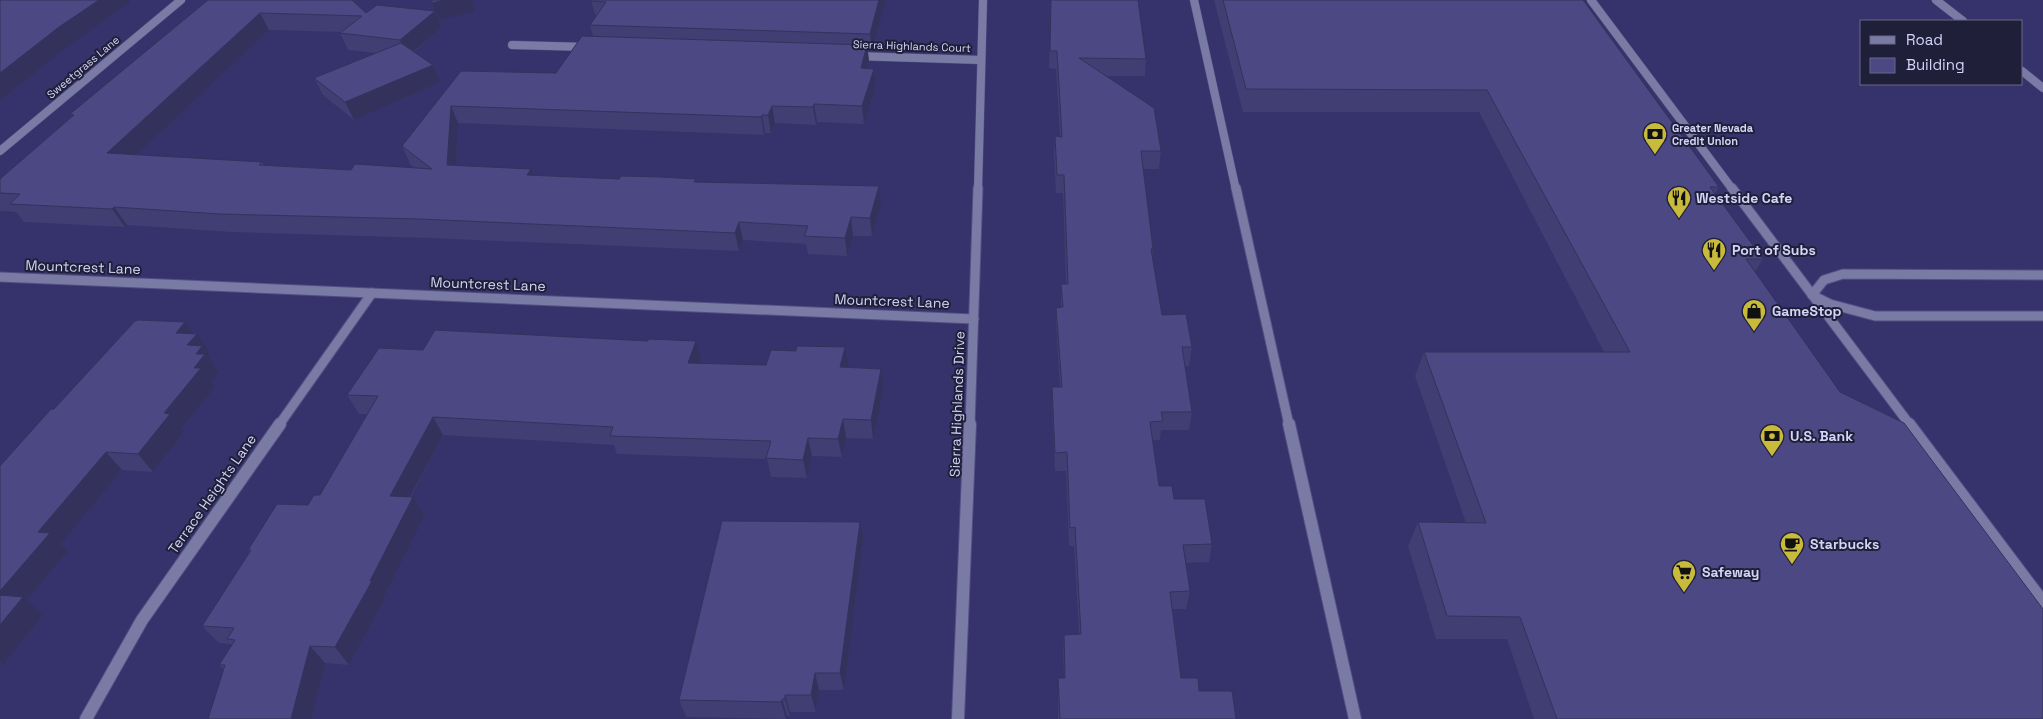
<svg xmlns="http://www.w3.org/2000/svg" width="2043" height="719" font-family="'Space Grotesk',sans-serif">
<rect width="100%" height="100%" fill="#36326b"/>
<g fill="none" stroke-linecap="round" stroke-linejoin="round">
<g stroke="#524f84" stroke-width="9">
<g id="lane-far2">
<polyline points="1194,0 1236,190"/>
<polyline points="1591,0 1733,190"/>
<polyline points="1936,0 1963,21"/>
<polyline points="2022,71 2043,88"/>
</g>
</g>
<g stroke="#524f84" stroke-width="11">
<g id="lane-far1">
<polyline points="1236,188 1289,425"/>
<polyline points="1732,188 1910,425"/>
<polyline points="2043,275 1843,274 1824,280 1812,295 1830,304 1875,316 2043,316"/>
</g>
</g>
<g stroke="#524f84" stroke-width="14">
<g id="lane">
<polyline points="1289,424 1355,719"/>
<polyline points="1909,424 2043,602"/>
</g>
</g>
<g stroke="#524f84" stroke-width="9">
<g id="street-far2">
<polyline points="512,45 588,47"/>
<polyline points="854,56 981,60"/>
<polyline points="0,151 181,0"/>
<polyline points="978,190 983,0"/>
</g>
</g>
<g stroke="#524f84" stroke-width="11">
<g id="street-far1">
<polyline points="0,277 974,319"/>
<polyline points="279,425 372,293"/>
<polyline points="970,425 978,188"/>
</g>
</g>
<g stroke="#524f84" stroke-width="14">
<g id="street">
<polyline points="86,719 142,620 280,424"/>
<polyline points="958,719 970,424"/>
</g>
</g>
<use href="#lane-far2" stroke="#7a7ba5" stroke-width="8"/>
<use href="#lane-far1" stroke="#7a7ba5" stroke-width="9"/>
<use href="#lane" stroke="#7a7ba5" stroke-width="12"/>
<use href="#street-far2" stroke="#7a7ba5" stroke-width="8"/>
<use href="#street-far1" stroke="#7a7ba5" stroke-width="9"/>
<use href="#street" stroke="#7a7ba5" stroke-width="12"/>
</g>
<g fill="#403e72">
<polygon points="208,0 366,13 435,11 441,28 414,52 433,65 441,82 354,120 323,95 314,78 375,53 348,50 340,33 341,32 269,30 137,155 262,162 264,165 351,170 415,168 410,164 402,146 461,71 556,73 593,36 590,25 596,17 591,1 886,0 872,51 868,51 869,62 867,68 874,69 876,86 864,124 817,122 816,125 775,123 771,133 765,133 764,135 458,123 456,165 534,176 696,182 881,204 872,236 853,236 847,256 808,254 806,244 743,240 739,251 429,238 231,232 127,225 125,227 24,222 16,212 0,211 0,179 72,116 70,114"/>
<polygon points="1051,0 1146,59 1145,76 1105,76 1161,151 1159,169 1143,169 1153,249 1152,257 1162,315 1192,347 1189,366 1185,366 1192,412 1189,430 1161,430 1160,440 1153,440 1159,486 1174,499 1212,544 1209,562 1186,563 1190,591 1186,609 1173,609 1181,678 1199,691 1236,719 1058,719 1058,678 1064,678 1063,652 1064,635 1079,634 1074,546 1069,546 1066,471 1055,471 1052,406 1052,387 1060,387 1056,326 1056,308 1061,307 1061,284 1066,284 1063,193 1056,193 1054,154 1055,136 1060,137 1056,69 1049,68"/>
<polygon points="1214,0 1583,0 1719,187 1715,194 1763,259 1755,272 2043,719 1534,719 1507,639 1436,639 1408,546 1418,522 1466,523 1415,376 1424,352 1604,352 1479,112 1243,112"/>
<polygon points="194,334 210,353 208,355 215,365 214,366 219,373 211,382 215,387 181,429 184,432 153,472 122,470 61,544 68,551 27,600 43,615 3,665 0,664 0,466 54,409"/>
<polygon points="648,341 696,341 701,359 700,363 766,365 848,366 848,368 881,369 884,388 873,439 846,438 842,457 812,456 807,478 771,477 767,459 617,454 614,445 443,435 411,497 413,497 425,515 384,597 385,598 349,665 325,663 223,669 219,665 232,645 231,644 219,643 202,626 250,552 248,550 308,505 320,495 368,414 359,414 347,395 423,350"/>
<polygon points="863,540 844,690 819,690 816,712 790,712 790,716 787,716 786,719 686,717 679,700"/>
</g>
<g fill="#34325c">
<polygon points="99,0 129,0 130,2 71,44 0,100 0,73 59,27"/>
<polygon points="445,0 471,0 475,12 439,19 432,3"/>
<polygon points="879,0 886,0 872,51 870,34"/>
<polygon points="435,11 441,28 407,57 400,40"/>
<polygon points="260,13 269,30 120,171 107,153"/>
<polygon points="867,45 869,62 863,86 861,68"/>
<polygon points="433,65 441,82 354,120 345,102"/>
<polygon points="874,69 876,86 864,124 862,106"/>
<polygon points="814,104 817,122 816,125 813,107"/>
<polygon points="451,106 458,123 455,183 447,165"/>
<polygon points="772,106 775,123 771,133 768,115"/>
<polygon points="762,115 765,133 764,135 761,117"/>
<polygon points="531,169 538,187 527,175"/>
<polygon points="879,186 881,204 872,236 870,218"/>
<polygon points="114,207 127,225 125,227 112,209"/>
<polygon points="851,217 853,236 847,256 845,238"/>
<polygon points="739,222 743,240 739,251 735,233"/>
<polygon points="185,322 195,336 197,334 210,353 208,355 215,365 214,366 219,373 211,382 215,387 181,429 184,432 153,472 138,454 164,413 176,333"/>
<polygon points="696,341 701,359 694,381 688,363"/>
<polygon points="845,347 848,366 843,386 840,367"/>
<polygon points="881,369 884,388 873,439 871,420"/>
<polygon points="433,417 443,435 401,514 390,496"/>
<polygon points="843,419 846,438 842,457 838,439"/>
<polygon points="808,438 812,456 807,478 803,460"/>
<polygon points="106,452 122,470 61,544 68,551 27,600 43,615 3,665 0,663 0,591 38,532"/>
<polygon points="413,497 425,515 384,597 385,598 349,665 335,647"/>
<polygon points="860,522 863,540 844,690 840,673"/>
<polygon points="310,646 325,663 311,719 291,719"/>
<polygon points="815,673 819,690 816,712 811,695"/>
<polygon points="785,695 790,712 790,716 785,699"/>
<polygon points="782,699 787,716 786,719 781,702"/>
</g>
<g fill="#4b4884" stroke="#34325c">
<polygon points="0,0 99,0 59,27 0,73"/>
<polygon points="208,0 352,0 366,13 377,5 435,11 400,40 340,33 362,16 260,13 107,153 262,162 259,165 351,170 355,164 432,169 402,146 461,71 556,73 582,36 867,45 861,68 874,69 862,106 814,104 813,107 772,106 768,115 762,115 761,117 451,106 447,165 531,169 527,175 619,179 621,176 660,177 696,179 694,182 879,186 870,218 851,217 845,238 804,236 808,226 739,222 735,233 420,219 220,214 114,207 112,209 10,204 20,194 0,193 0,179 74,115 70,114"/>
<polygon points="432,0 445,0 432,3"/>
<polygon points="592,0 879,0 870,34 590,25 606,2 591,1"/>
<polygon points="1051,0 1138,0 1146,59 1079,58 1154,108 1161,151 1141,151 1153,249 1151,249 1162,315 1186,314 1192,347 1182,347 1192,412 1161,412 1163,421 1150,422 1159,486 1172,486 1174,499 1205,499 1212,544 1183,545 1190,591 1170,592 1181,678 1198,678 1199,691 1232,691 1236,719 1060,719 1058,678 1065,678 1064,635 1081,634 1075,527 1070,528 1067,452 1055,453 1052,387 1062,387 1056,308 1063,307 1061,284 1068,284 1064,175 1057,175 1055,136 1062,137 1057,51 1050,51"/>
<polygon points="1223,0 1583,0 1719,187 1710,187 1763,259 1746,259 1840,392 1904,423 2043,609 2043,719 1557,719 1520,617 1447,616 1418,522 1486,523 1424,352 1630,352 1487,90 1246,89"/>
<polygon points="401,43 433,65 345,102 314,78"/>
<polygon points="139,320 185,322 176,333 197,334 187,345 202,346 196,354 205,354 194,368 201,368 164,413 170,414 138,454 106,452 38,532 50,533 0,591 0,466 51,409 54,409 135,321"/>
<polygon points="435,330 648,341 648,339 696,341 688,363 766,365 771,350 796,351 797,346 845,347 840,367 881,369 871,420 843,419 838,439 808,438 803,460 766,458 771,441 610,436 613,427 433,417 390,496 413,497 370,581 372,581 335,647 310,646 291,719 208,719 225,665 219,665 235,640 227,639 234,628 202,626 251,550 248,550 277,504 308,505 314,495 320,495 378,396 347,395 379,348 423,350"/>
<polygon points="722,521 860,522 840,673 815,673 811,695 785,695 785,699 782,699 781,702 679,700"/>
<polygon points="0,595 23,597 0,625"/>
</g>
<defs>
<g id="bank-pin" transform="scale(1.25)"><path d="M0 17L-7.5 6A9.5 9.5 0 1 1 7.5 6Z" fill="#c8bb3b" stroke="#201f39"/><path d="M-6-4H6V4H-6ZM0-2.3a2.3 2.3 0 1 0 0 4.6a2.3 2.3 0 1 0 0-4.6Z" fill="#111"/></g>
<g id="restaurant-pin" transform="scale(1.25)"><path d="M0 17L-7.5 6A9.5 9.5 0 1 1 7.5 6Z" fill="#c8bb3b" stroke="#201f39"/><path d="M-5-6h1v4h1v-4h1v4h1v-4h1v5L-1.5 .5V6h-2V.5L-5-1ZM5-6V6H3V1.5H1.5Q1.5-4 5-6Z" fill="#111"/></g>
<g id="shop-pin" transform="scale(1.25)"><path d="M0 17L-7.5 6A9.5 9.5 0 1 1 7.5 6Z" fill="#c8bb3b" stroke="#201f39"/><path d="M-5-2.5h2.3a2.7 3.5 0 0 1 5.4 0H5L5.5 6h-11ZM-1.5-2.5h3a1.5 2.3 0 0 0-3 0Z" fill="#111"/></g>
<g id="cafe-pin" transform="scale(1.25)"><path d="M0 17L-7.5 6A9.5 9.5 0 1 1 7.5 6Z" fill="#c8bb3b" stroke="#201f39"/><path d="M-5.5-4.5H6V0H3Q3 3.5 0 3.5H-2.5Q-5.5 3.5-5.5 0ZM3-3.2v2h1.7v-2ZM-6 4.5H4V6H-6Z" fill="#111"/></g>
<g id="supermarket-pin" transform="scale(1.25)"><path d="M0 17L-7.5 6A9.5 9.5 0 1 1 7.5 6Z" fill="#c8bb3b" stroke="#201f39"/><path d="M-6-5.5h2.5l.6 2H6L4.5 2H-2.5L-4.4-4H-6ZM-1.5 3.2a1.3 1.3 0 1 0 .1 0ZM3 3.2a1.3 1.3 0 1 0 .1 0Z" fill="#111"/></g>
</defs>
<g fill-rule="evenodd">
<use href="#bank-pin" x="1655" y="134"/>
<use href="#restaurant-pin" x="1679" y="198"/>
<use href="#restaurant-pin" x="1714" y="250"/>
<use href="#shop-pin" x="1754" y="311"/>
<use href="#bank-pin" x="1772" y="436"/>
<use href="#cafe-pin" x="1792" y="544"/>
<use href="#supermarket-pin" x="1684" y="572"/>
</g>
<g text-anchor="middle" stroke-width="4" stroke-linejoin="round" paint-order="stroke">
<g font-size="11" fill="#d3d4f7" stroke="#201f39">
<text transform="translate(912 46) rotate(2)" y="4">Sierra Highlands Court</text>
<text transform="translate(83 67) rotate(-40)" y="4">Sweetgrass Lane</text>
</g>
<g font-size="11" font-weight="bold" fill="#d3d4f7" stroke="#201f39" text-anchor="start">
<text x="1672" y="132">Greater Nevada<tspan x="1672" dy="13">Credit Union</tspan></text>
</g>
<g font-size="14" font-weight="bold" fill="#d3d4f7" stroke="#201f39" text-anchor="start">
<text x="1696" y="203">Westside Cafe</text>
<text x="1732" y="255">Port of Subs</text>
<text x="1772" y="316">GameStop</text>
<text x="1790" y="441">U.S. Bank</text>
<text x="1810" y="549">Starbucks</text>
<text x="1702" y="577">Safeway</text>
</g>
<g font-size="14" fill="#d3d4f7" stroke="#201f39">
<text transform="translate(83 267) rotate(2)" y="5">Mountcrest Lane</text>
<text transform="translate(488 284) rotate(2)" y="5">Mountcrest Lane</text>
<text transform="translate(892 301) rotate(2)" y="5">Mountcrest Lane</text>
<text transform="translate(957 404) rotate(-88)" y="5">Sierra Highlands Drive</text>
<text transform="translate(212 494) rotate(-55)" y="5">Terrace Heights Lane</text>
</g>
</g>
<rect x="1860" y="20" width="162" height="65" fill="#201f39" stroke="#686785"/>
<rect x="1870" y="36" width="25" height="8" fill="#7a7ba5" stroke="#686785"/>
<text x="1906" y="45" font-size="15" fill="#d3d4f7">Road</text>
<rect x="1870" y="58" width="25" height="15" fill="#4b4884" stroke="#686785"/>
<text x="1906" y="70" font-size="15" fill="#d3d4f7">Building</text>
</svg>
